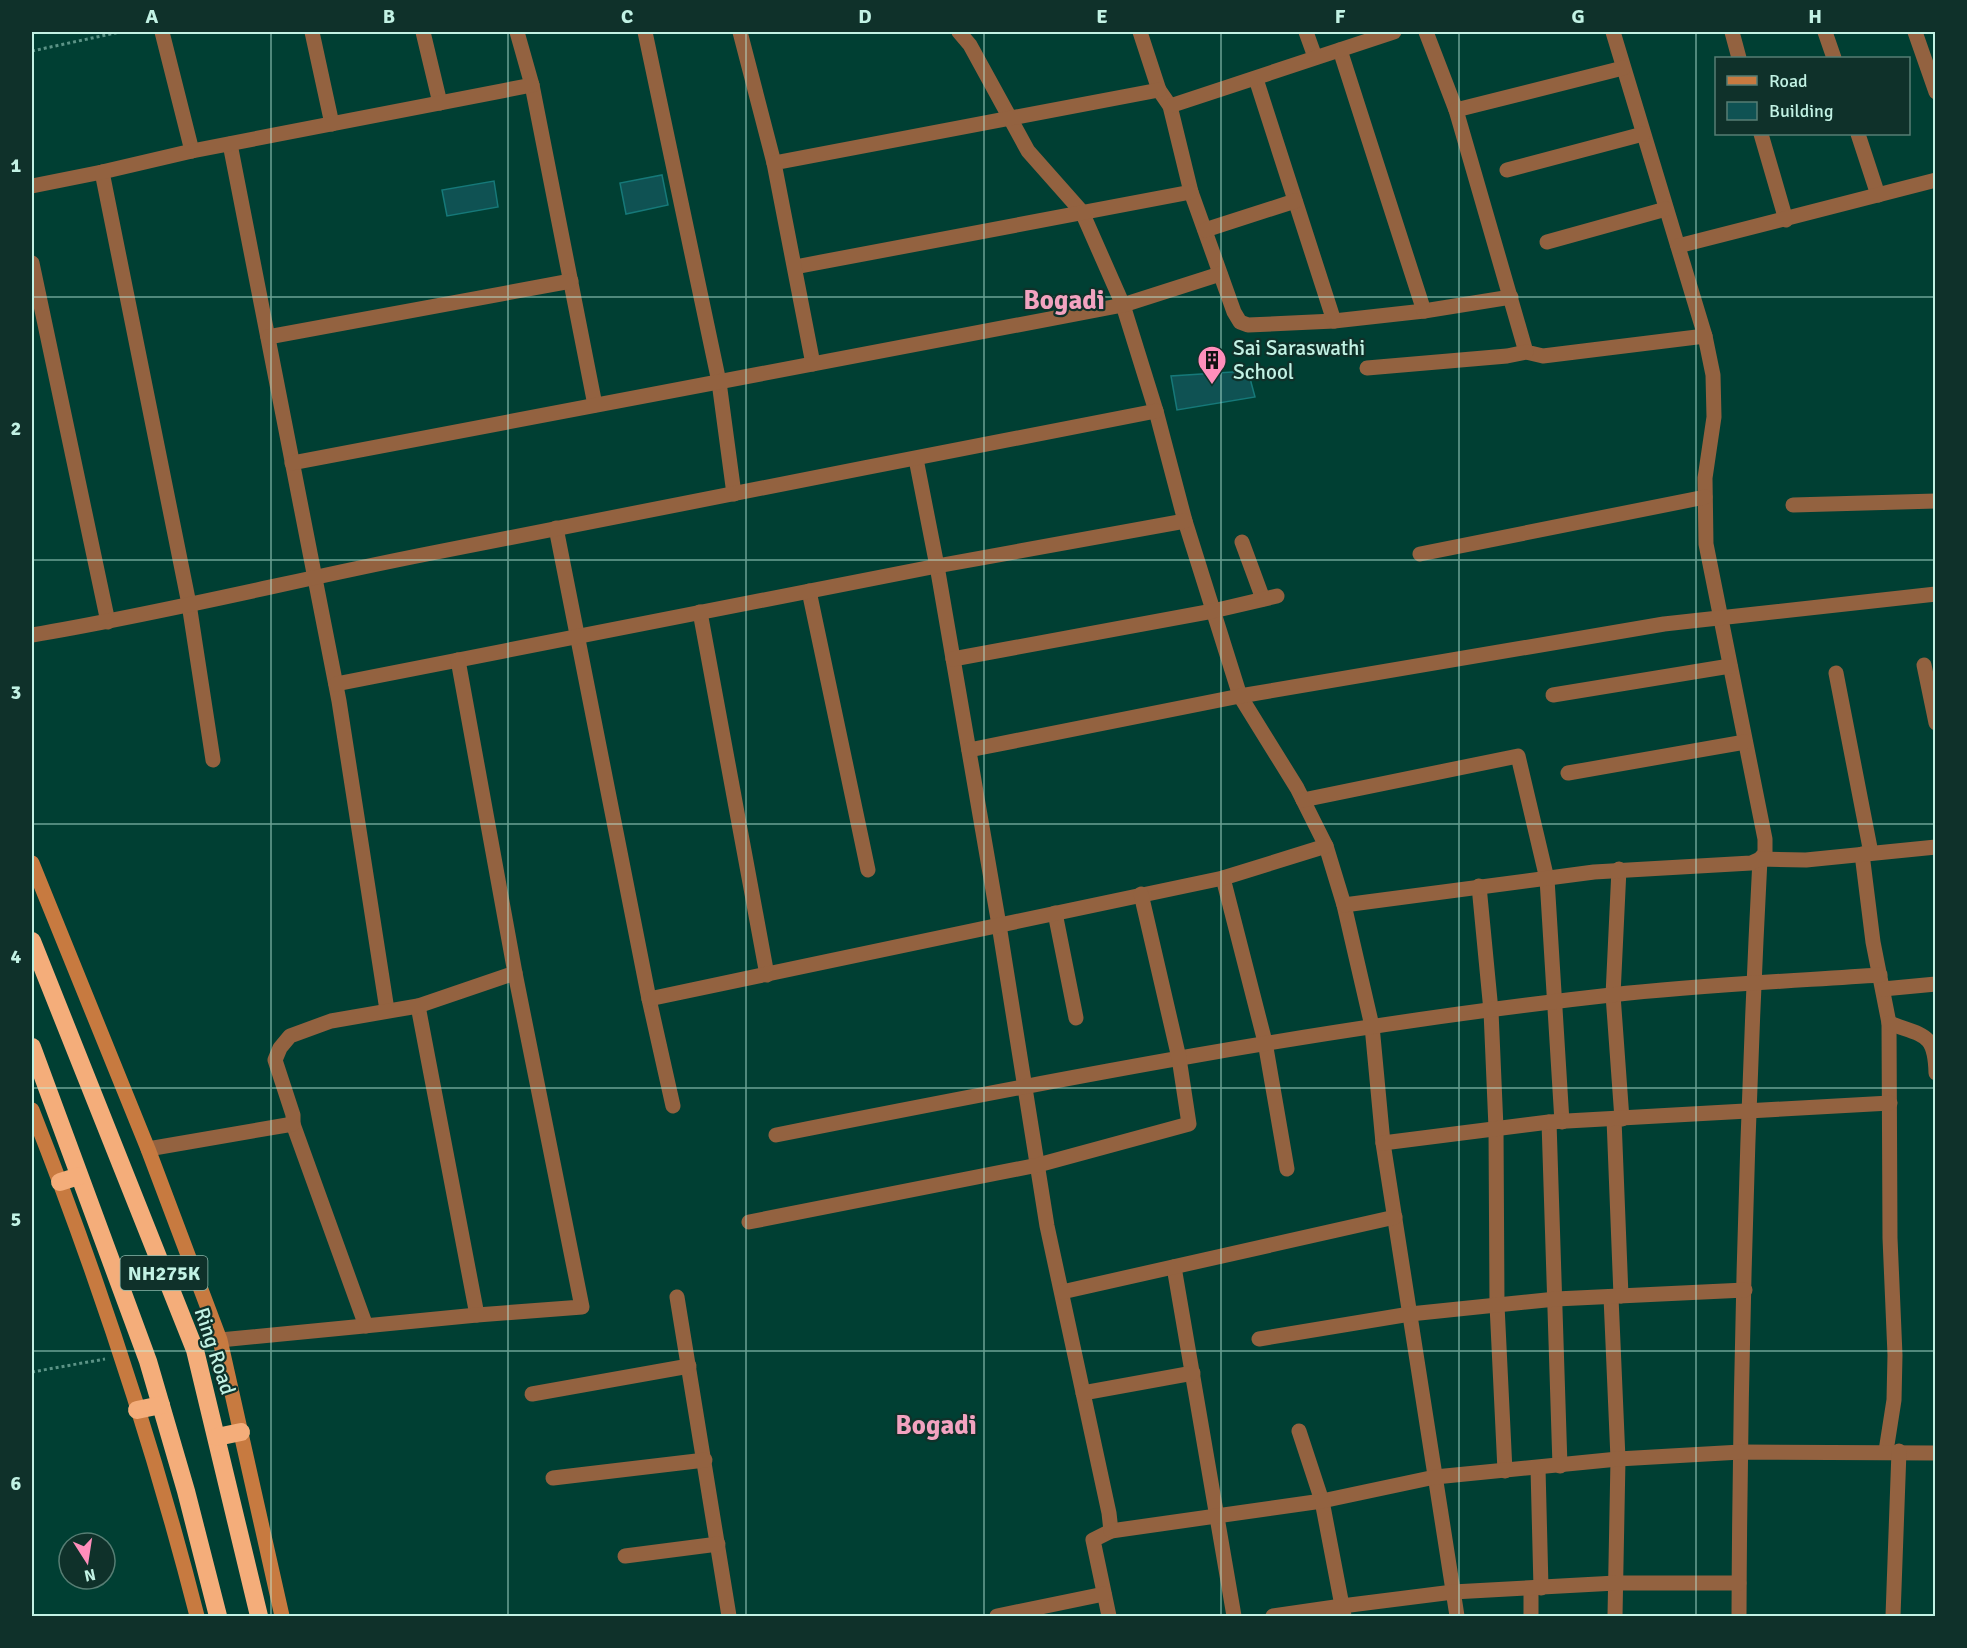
<svg xmlns="http://www.w3.org/2000/svg" width="1967" height="1648" font-family="Signika,sans-serif">
<rect width="100%" height="100%" fill="#003f33"/>
<g fill="#0f5253" stroke="#167979" stroke-width="1.5">
<polygon points="662,175 668,205 626,214 620,183"/>
<polygon points="494,181 498,207 447,216 442,190"/>
<polygon points="1248,371 1255,397 1177,410 1171,376"/>
</g>
<g fill="none" stroke-linecap="round" stroke-linejoin="round">
<g stroke="#5b9386" stroke-width="3" stroke-dasharray="3 3" stroke-linecap="butt">
<polyline points="32,51 120,32"/>
<polyline points="32,1372 105,1359"/>
</g>
<g stroke="#936240" stroke-width="15">
<polyline points="162,32 192,151"/>
<polyline points="312,32 332,124"/>
<polyline points="423,32 440,103"/>
<polyline points="517,32 532,85 595,405"/>
<polyline points="645,32 719,382 734,494"/>
<polyline points="740,32 774,163"/>
<polyline points="959,32 970,45 1028,151 1082,212 1123,305 1156,411 1185,521 1240,696 1297,788 1326,846 1344,905 1372,1026 1383,1143 1457,1616"/>
<polyline points="1140,32 1159,90 1170,106 1191,192 1234,312 1240,322 1248,325 1334,321 1424,311 1511,297"/>
<polyline points="1306,32 1315,57"/>
<polyline points="1426,32 1456,110 1526,352 1543,356 1705,336"/>
<path d="M1613,32L1705,336L1713,375L1714,417L1705,478L1706,544L1765,839V853L1760,859C1747,1111 1740,1364 1739,1616"/>
<polyline points="1732,32 1739,58"/>
<polyline points="1825,32 1834,58"/>
<polyline points="1915,32 1936,92"/>
<polyline points="1340,50 1424,311"/>
<polyline points="1256,79 1334,321"/>
<polyline points="1170,106 1394,32"/>
<polyline points="1456,110 1623,68"/>
<polyline points="1761,134 1786,220"/>
<polyline points="1858,134 1878,195"/>
<polyline points="230,144 339,701 387,1010"/>
<polyline points="1507,170 1643,134"/>
<polyline points="102,172 189,604 213,760"/>
<polyline points="32,186 102,172 192,151 532,85"/>
<polyline points="1205,230 1295,201"/>
<polyline points="1547,242 1666,209"/>
<polyline points="1678,246 1936,180"/>
<polyline points="32,263 108,622"/>
<polyline points="795,267 1191,192"/>
<polyline points="268,337 571,281"/>
<polyline points="813,364 774,163 1159,90"/>
<polyline points="1367,368 1507,356 1526,352"/>
<polyline points="916,459 937,566 999,925 1047,1226 1109,1513 1111,1531 1093,1540 1109,1616"/>
<polyline points="292,463 1123,305 1220,274"/>
<polyline points="1793,505 1936,501"/>
<polyline points="556,528 649,999 673,1106"/>
<polyline points="1242,542 1263,599"/>
<polyline points="1420,554 1705,497"/>
<polyline points="809,591 868,870"/>
<polyline points="700,612 767,975"/>
<path d="M32,635C164,613 295,580 427,554C670,505 913,459 1156,411"/>
<polyline points="953,659 1213,611 1277,596"/>
<polyline points="1924,665 1936,723"/>
<polyline points="1836,673 1871,853"/>
<polyline points="336,684 937,566 1185,521"/>
<polyline points="1553,695 1730,666"/>
<polyline points="969,750 1240,696 1664,624 1936,594"/>
<polyline points="1568,773 1745,742"/>
<polyline points="1303,800 1518,756 1547,879 1562,1122"/>
<polyline points="1862,854 1873,942 1889,1023 1890,1238 1895,1355 1894,1400 1886,1451"/>
<polyline points="1619,869 1613,995 1622,1119"/>
<polyline points="1223,878 1265,1042 1287,1169"/>
<polyline points="1479,886 1491,1011 1496,1128 1497,1305 1505,1471"/>
<polyline points="1344,905 1594,872 1751,863 1760,859 1806,860 1936,847"/>
<polyline points="1055,913 1076,1018"/>
<polyline points="1883,989 1936,984"/>
<polyline points="649,999 1223,878 1326,846"/>
<polyline points="418,1006 477,1315"/>
<path d="M1889,1023C1923,1036 1935,1032 1936,1073"/>
<polyline points="1614,1119 1621,1296"/>
<polyline points="1549,1122 1560,1466"/>
<polyline points="293,1124 366,1326"/>
<path d="M776,1135C1053,1080 1330,1026 1611,995C1700,985 1791,981 1880,975"/>
<polyline points="1383,1143 1549,1122 1890,1103"/>
<polyline points="148,1149 293,1124 293,1115 275,1060 280,1048 290,1036 331,1021 418,1006 515,973"/>
<polyline points="749,1222 1038,1165 1189,1124 1179,1058 1141,894"/>
<polyline points="1174,1267 1234,1616"/>
<polyline points="1062,1292 1395,1217"/>
<polyline points="677,1297 729,1616"/>
<polyline points="1611,1297 1618,1459 1615,1616"/>
<polyline points="1259,1339 1410,1314 1556,1299 1745,1290"/>
<polyline points="220,1340 477,1315 582,1307 515,973 458,660"/>
<polyline points="1083,1393 1193,1373"/>
<polyline points="532,1394 689,1366"/>
<polyline points="1299,1431 1322,1501 1344,1616"/>
<polyline points="1538,1468 1541,1588"/>
<polyline points="553,1478 705,1460"/>
<polyline points="1111,1531 1322,1501 1435,1477 1618,1459 1741,1452 1936,1453"/>
<polyline points="625,1556 718,1544"/>
<polyline points="1531,1589 1531,1616"/>
<polyline points="997,1616 1104,1594"/>
<polyline points="1273,1616 1342,1606 1453,1592 1616,1583 1739,1583"/>
<polyline points="1893,1616 1899,1451"/>
</g>
<g stroke="#c77a40" stroke-width="15">
<polyline points="32,863 148,1149 220,1340 282,1616"/>
<path d="M32,1110C97,1275 153,1444 197,1616"/>
</g>
<g stroke="#f4ad7a" stroke-width="18">
<polyline points="32,941 195,1350 259,1616"/>
<polyline points="32,1047 148,1361 186,1491 218,1616"/>
<polyline points="60,1182 79,1176"/>
<polyline points="137,1410 161,1405"/>
<polyline points="217,1437 241,1432"/>
</g>
</g>
<path fill="none" stroke="#c2f2e4" stroke-width="1.5" stroke-opacity="0.55" d="M271,32V1616M508,32V1616M746,32V1616M984,32V1616M1221,32V1616M1459,32V1616M1696,32V1616M32,297H1936M32,560H1936M32,824H1936M32,1088H1936M32,1351H1936"/>
<defs>
<g id="building-pin" transform="scale(1.5)"><path d="M0 17L-7.5 6A9.5 9.5 0 1 1 7.5 6Z" fill="#ff8ebb" stroke="#0f312a"/><path d="M-4-6H4V6H1V3H-1V6H-4ZM-2.5-4.3h1.7v1.8h-1.7ZM.8-4.3h1.7v1.8H.8ZM-2.5-1h1.7V.8h-1.7ZM.8-1h1.7V.8H.8Z" fill="#111"/></g>
</defs>
<g fill-rule="evenodd">
<use href="#building-pin" x="1212" y="360"/>
</g>
<g text-anchor="middle" stroke-width="4.5" stroke-linejoin="round" paint-order="stroke">
<rect fill="#0f312a" stroke="#8cb8ac" stroke-width="1.5" x="120.5" y="1256" width="87" height="34" rx="4.5"/>
<g font-size="20" font-weight="bold" fill="#c2f2e4">
<text x="164" y="1280">NH275K</text>
</g>
<g font-size="21" fill="#c2f2e4" stroke="#0f312a" text-anchor="start">
<text x="1233" y="355">Sai Saraswathi<tspan x="1233" dy="24">School</tspan></text>
</g>
<g font-size="21" fill="#c2f2e4" stroke="#0f312a">
<text transform="translate(215 1351) rotate(72)" y="7">Ring Road</text>
</g>
<g font-size="27" font-weight="bold" fill="#f2a3c0" stroke="#0f312a">
<text x="1064" y="309">Bogadi</text>
<text x="936" y="1434">Bogadi</text>
</g>
</g>
<rect width="1967" height="1648" fill="none" stroke="#0f312a" stroke-width="66"/>
<rect x="1715" y="57" width="195" height="78" fill="#0f312a" stroke="#577e74" stroke-width="1.5"/>
<rect x="1727" y="76" width="30" height="9" fill="#c77a40" stroke="#577e74" stroke-width="1.5"/>
<text x="1769" y="87" font-size="18" fill="#c2f2e4">Road</text>
<rect x="1727" y="102" width="30" height="18" fill="#0f5253" stroke="#577e74" stroke-width="1.5"/>
<text x="1769" y="117" font-size="18" fill="#c2f2e4">Building</text>
<g transform="translate(87 1561) rotate(168)"><circle r="28" fill="#0f312a" stroke="#577e74" stroke-width="1.5"/>
<path d="M0-4.5L10 22L0 15L-10 22Z" fill="#ff8ebb"/>
<text y="-9" font-size="16" font-weight="bold" text-anchor="middle" fill="#c2f2e4">N</text>
</g>
<rect x="33" y="33" width="1901" height="1582" fill="none" stroke="#c2f2e4" stroke-width="2"/>
<g font-size="20" text-anchor="middle" font-weight="bold" fill="#c2f2e4">
<text x="152" y="23">A</text>
<text x="389" y="23">B</text>
<text x="627" y="23">C</text>
<text x="865" y="23">D</text>
<text x="1102" y="23">E</text>
<text x="1340" y="23">F</text>
<text x="1578" y="23">G</text>
<text x="1815" y="23">H</text>
<text x="16" y="172">1</text>
<text x="16" y="435">2</text>
<text x="16" y="699">3</text>
<text x="16" y="963">4</text>
<text x="16" y="1226">5</text>
<text x="16" y="1490">6</text>
</g>
</svg>
